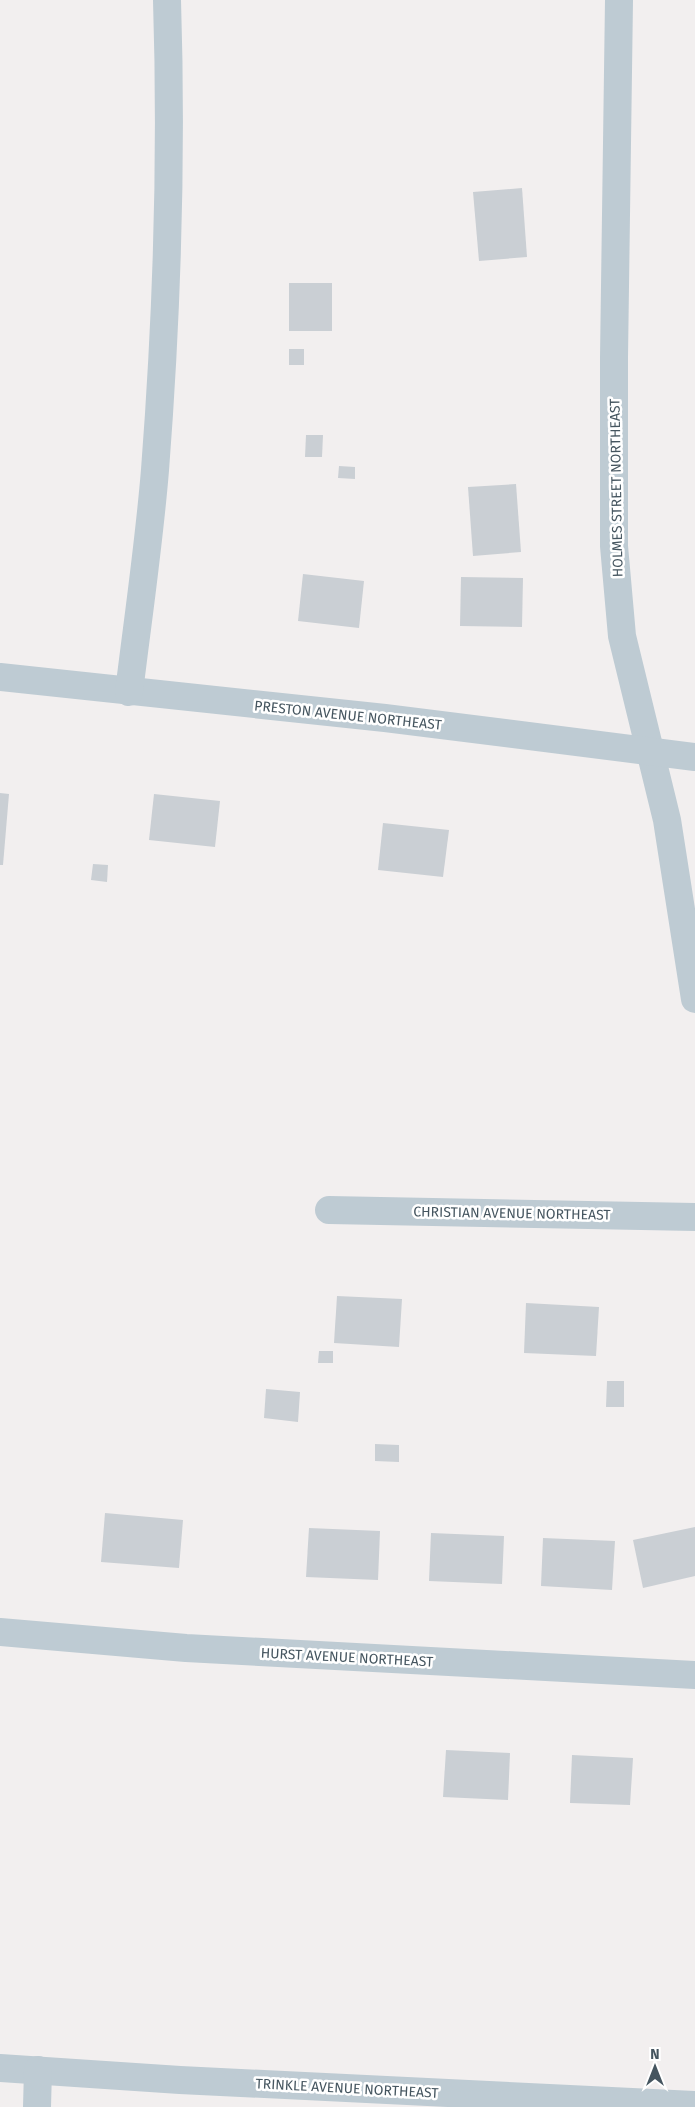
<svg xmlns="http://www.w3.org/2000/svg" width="695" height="2107" font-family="'Fira Sans',sans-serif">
<rect width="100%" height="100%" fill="#f2efef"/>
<g fill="#cacfd4">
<polygon points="522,188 527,257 479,261 473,192"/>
<rect x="289" y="283" width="43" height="48"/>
<rect x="289" y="349" width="15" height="16"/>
<polygon points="306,435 323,435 322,457 305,457"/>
<polygon points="339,466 355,467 355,479 338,478"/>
<polygon points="516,484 521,552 473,556 468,487"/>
<polygon points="303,574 364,581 359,628 298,621"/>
<polygon points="461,577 523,578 522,627 460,626"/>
<polygon points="0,793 9,794 3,865 0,865"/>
<polygon points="154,794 220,801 215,847 149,840"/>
<polygon points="383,823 449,830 443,877 378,870"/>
<polygon points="93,864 108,865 107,882 91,880"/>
<polygon points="337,1296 402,1299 399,1347 334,1343"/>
<polygon points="526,1303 599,1307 596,1356 524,1353"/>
<polygon points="319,1351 333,1351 333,1363 318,1363"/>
<polygon points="607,1381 624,1381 624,1407 606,1407"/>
<polygon points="266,1389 300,1392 298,1422 264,1418"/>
<polygon points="375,1444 399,1445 399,1462 375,1461"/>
<polygon points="105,1513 183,1520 179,1568 101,1562"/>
<polygon points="695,1527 695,1576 643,1588 633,1540"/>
<polygon points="309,1528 380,1531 378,1580 306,1577"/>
<polygon points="431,1533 504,1536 502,1584 429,1581"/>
<polygon points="543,1538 615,1541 612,1590 541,1586"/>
<polygon points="446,1750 510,1753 508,1800 443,1797"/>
<polygon points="572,1755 633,1758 630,1805 570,1803"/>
</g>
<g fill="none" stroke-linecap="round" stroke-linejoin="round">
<g stroke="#becbd3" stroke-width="28">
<polyline points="619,0 614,358 614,546 622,636 667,820 695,999"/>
<polyline points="0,677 385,718 695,757"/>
<path d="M129,692C138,618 149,544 155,470C167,314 172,156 167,0"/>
<polyline points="329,1210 695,1217"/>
<polyline points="0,1632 186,1648 695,1675"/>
<polyline points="0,2068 180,2080 695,2105"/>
<polyline points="37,2107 38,2070"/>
</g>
</g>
<g text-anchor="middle" stroke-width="5" stroke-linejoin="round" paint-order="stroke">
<g font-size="14" fill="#45555f" stroke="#fff">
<text transform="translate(616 488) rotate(-91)" y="5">HOLMES STREET NORTHEAST</text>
<text transform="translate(348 715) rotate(6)" y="5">PRESTON AVENUE NORTHEAST</text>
<text transform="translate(512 1213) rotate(1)" y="5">CHRISTIAN AVENUE NORTHEAST</text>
<text transform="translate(347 1657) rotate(3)" y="5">HURST AVENUE NORTHEAST</text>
<text transform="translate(347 2088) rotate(3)" y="5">TRINKLE AVENUE NORTHEAST</text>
</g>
</g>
<g transform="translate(655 2067)" stroke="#ffffff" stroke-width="4" paint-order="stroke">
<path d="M0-4L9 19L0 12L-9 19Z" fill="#45555f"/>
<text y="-8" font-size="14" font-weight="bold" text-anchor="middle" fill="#45555f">N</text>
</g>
</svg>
